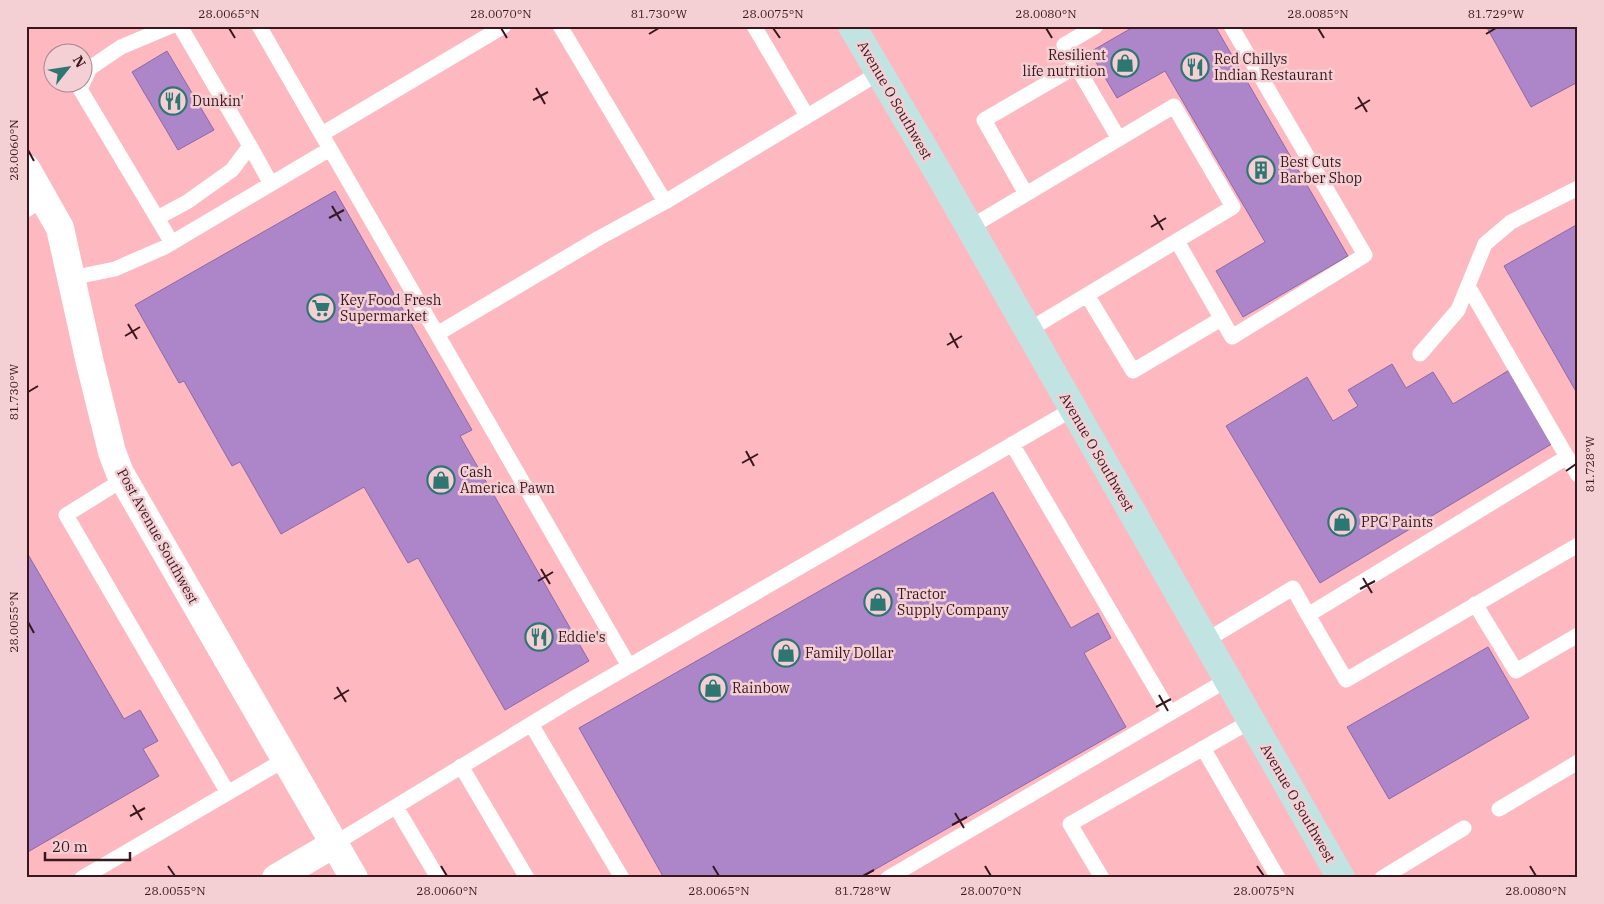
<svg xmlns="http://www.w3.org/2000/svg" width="1604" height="904" viewBox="0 0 1604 904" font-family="'IBM Plex Serif',serif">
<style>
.building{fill:#ac86c8;stroke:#8d68a7}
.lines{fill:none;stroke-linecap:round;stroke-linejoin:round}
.lane{stroke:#fff;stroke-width:15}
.street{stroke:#fff;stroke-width:28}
.secondary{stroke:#c1e4e2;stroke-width:28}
.ticks{fill:none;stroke:#38181e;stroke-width:2}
.labels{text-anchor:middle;stroke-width:5;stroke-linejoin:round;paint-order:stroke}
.poi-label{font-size:14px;fill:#38181e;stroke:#f4d0d4;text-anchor:start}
.street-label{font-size:14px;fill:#38181e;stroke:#f4d0d4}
.neatline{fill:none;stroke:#38181e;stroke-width:2}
.ticks-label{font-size:12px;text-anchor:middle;fill:#38181e}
</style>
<rect width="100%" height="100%" fill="#feb8c0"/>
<path class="building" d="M1135,26H1215L1348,256L1243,317L1216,271L1265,242L1165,71L1117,98L1090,52Z
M1486,26H1578V82L1531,107Z
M167,51L214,130L178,150L132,72Z
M335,191L472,430L460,436L589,661L505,710L418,558L408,563L364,487L281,534L240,462L232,466L184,381L179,383L135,305Z
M1578,224V395L1504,266Z
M1392,364L1406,388L1433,372L1453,404L1511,369L1555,442L1320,583L1226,426L1307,377L1333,421L1358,406L1348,390Z
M993,492L1071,628L1098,613L1111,638L1084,653L1126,727L860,878H664L579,728Z
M26,551L124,719L140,710L158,741L143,749L159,776L26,853Z
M1488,647L1529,718L1389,799L1347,727Z"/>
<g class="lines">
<path class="lane" d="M171,26L121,47L90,68L80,89L172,243
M259,26L629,666
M560,26L665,202
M754,26L807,116
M1096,26L1064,45L1119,139
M322,134L504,26
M250,146L271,184
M1026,194L984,120L1077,66
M26,210L44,199
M157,218L187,202L232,170L250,146L180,26
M969,228L1174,106L1233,207L1027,331
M1177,241L1232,337L1365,255L1231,26
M71,278L115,269L163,248L330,149
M1468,286L1567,457
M1087,295L1133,371L1221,319
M437,334L599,238L665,202L879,73
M1420,354L1458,310L1485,244L1511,222L1578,188
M1012,444L1170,713
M124,479L66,515L228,793
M1475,604L1516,671L1578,635
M1308,615L1346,680L1578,545
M1205,641L1293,588L1308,615L1567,457L1578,475
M531,724L622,878
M1203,748L1278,878
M461,766L527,878
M396,807L438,878
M1499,809L1578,762
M334,844L574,698L1073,409
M82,878L286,759
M888,878L1227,680
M1102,878L1070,824L1251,721
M1382,878L1464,828"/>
<path class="street" d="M26,168L60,228L90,363L112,452L120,473L354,878
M276,878L334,844"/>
<path class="secondary" d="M852,26L942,179L1341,878"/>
</g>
<path class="ticks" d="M229,28L235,38M501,28L507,38M773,28L780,38M1046,28L1052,38M1318,28L1324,38M649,34L659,28M1486,34L1496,28M536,88L545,104M1358,97L1367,112M533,100L548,92M1355,109L1370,100M28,150L34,161M332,206L341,221M1154,215L1163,230M329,218L344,210M1151,227L1166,218M128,324L137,339M950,333L958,348M125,336L140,327M947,345L962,336M28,392L38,386M746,451L754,466M742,463L758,454M1566,471L1576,464M541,569L550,584M1363,578L1372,593M538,581L553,572M1360,589L1375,581M28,622L34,633M337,687L346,702M1159,695L1168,711M334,699L349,690M1156,707L1171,699M133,805L142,820M955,813L964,828M130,816L145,808M952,825L967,817M168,866L175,876M441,866L447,876M713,866L719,876M985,866L991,876M1257,866L1264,876M1530,866L1536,876M863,876L874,870"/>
<defs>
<g id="shop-ring" transform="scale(1.4375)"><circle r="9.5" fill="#f4d0d4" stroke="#2d7672" stroke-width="1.5"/><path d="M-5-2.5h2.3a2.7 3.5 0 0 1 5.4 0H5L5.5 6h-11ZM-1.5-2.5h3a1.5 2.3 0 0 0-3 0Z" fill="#2d7672"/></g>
<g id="restaurant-ring" transform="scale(1.4375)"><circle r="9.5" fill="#f4d0d4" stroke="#2d7672" stroke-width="1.5"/><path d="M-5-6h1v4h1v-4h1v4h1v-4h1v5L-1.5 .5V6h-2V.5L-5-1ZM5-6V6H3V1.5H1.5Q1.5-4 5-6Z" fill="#2d7672"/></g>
<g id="building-ring" transform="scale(1.4375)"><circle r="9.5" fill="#f4d0d4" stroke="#2d7672" stroke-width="1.5"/><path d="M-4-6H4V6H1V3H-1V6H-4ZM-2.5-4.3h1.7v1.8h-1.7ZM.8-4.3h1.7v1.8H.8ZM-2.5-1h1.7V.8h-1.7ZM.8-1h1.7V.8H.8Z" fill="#2d7672"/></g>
<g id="supermarket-ring" transform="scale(1.4375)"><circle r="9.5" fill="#f4d0d4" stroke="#2d7672" stroke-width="1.5"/><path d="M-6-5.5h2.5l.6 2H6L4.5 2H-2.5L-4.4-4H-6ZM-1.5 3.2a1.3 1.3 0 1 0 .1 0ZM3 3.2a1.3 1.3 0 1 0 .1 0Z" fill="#2d7672"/></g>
</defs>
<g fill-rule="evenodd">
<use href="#shop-ring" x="1125" y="63"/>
<use href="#restaurant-ring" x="1195" y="67"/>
<use href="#restaurant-ring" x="173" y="101"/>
<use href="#building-ring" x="1261" y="170"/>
<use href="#supermarket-ring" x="321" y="308"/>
<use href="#shop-ring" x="441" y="480"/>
<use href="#shop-ring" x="1342" y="522"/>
<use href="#shop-ring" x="878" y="602"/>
<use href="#restaurant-ring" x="539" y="637"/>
<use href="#shop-ring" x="786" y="653"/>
<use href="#shop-ring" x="713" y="688"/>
</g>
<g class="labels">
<g class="poi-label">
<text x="1106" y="60" text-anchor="end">Resilient<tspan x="1106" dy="16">life nutrition</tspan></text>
<text x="1214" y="64">Red Chillys<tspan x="1214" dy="16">Indian Restaurant</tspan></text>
<text x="192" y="106">Dunkin'</text>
<text x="1280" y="167">Best Cuts<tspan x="1280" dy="16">Barber Shop</tspan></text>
<text x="340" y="305">Key Food Fresh<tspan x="340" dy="16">Supermarket</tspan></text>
<text x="460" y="477">Cash<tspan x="460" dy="16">America Pawn</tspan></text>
<text x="1361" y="527">PPG Paints</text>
<text x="897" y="599">Tractor<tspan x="897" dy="16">Supply Company</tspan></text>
<text x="558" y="642">Eddie's</text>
<text x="805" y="658">Family Dollar</text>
<text x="732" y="693">Rainbow</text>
</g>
<g class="street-label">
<text transform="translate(895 100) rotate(60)" y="5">Avenue O Southwest</text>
<text transform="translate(1097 452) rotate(60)" y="5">Avenue O Southwest</text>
<text transform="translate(158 536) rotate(61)" y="5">Post Avenue Southwest</text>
<text transform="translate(1298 803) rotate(60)" y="5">Avenue O Southwest</text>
</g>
</g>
<rect width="1604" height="904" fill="none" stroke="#f4d0d4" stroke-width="55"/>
<g transform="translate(68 68) rotate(60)"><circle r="24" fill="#f4d0d4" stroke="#a9868b"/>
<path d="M0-4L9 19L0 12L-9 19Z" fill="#2d7672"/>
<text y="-8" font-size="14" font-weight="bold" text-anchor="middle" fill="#38181e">N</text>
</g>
<path d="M45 852v8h85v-8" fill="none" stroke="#38181e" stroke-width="2.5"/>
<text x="52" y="852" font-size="15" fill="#38181e" stroke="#f4d0d4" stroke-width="4" paint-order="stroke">20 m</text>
<rect x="28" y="28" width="1548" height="848" class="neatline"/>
<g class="ticks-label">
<text x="229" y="18">28.0065°N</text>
<text x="501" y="18">28.0070°N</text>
<text x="659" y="18">81.730°W</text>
<text x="773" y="18">28.0075°N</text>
<text x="1046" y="18">28.0080°N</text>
<text x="1318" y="18">28.0085°N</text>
<text x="1496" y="18">81.729°W</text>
<text transform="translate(14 150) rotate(-90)" y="4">28.0060°N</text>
<text transform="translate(14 392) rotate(-90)" y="4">81.730°W</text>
<text transform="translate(1590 464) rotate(-90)" y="4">81.728°W</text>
<text transform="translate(14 622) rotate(-90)" y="4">28.0055°N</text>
<text x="175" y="895">28.0055°N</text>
<text x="447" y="895">28.0060°N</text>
<text x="719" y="895">28.0065°N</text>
<text x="863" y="895">81.728°W</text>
<text x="991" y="895">28.0070°N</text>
<text x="1264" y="895">28.0075°N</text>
<text x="1536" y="895">28.0080°N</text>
</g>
</svg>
